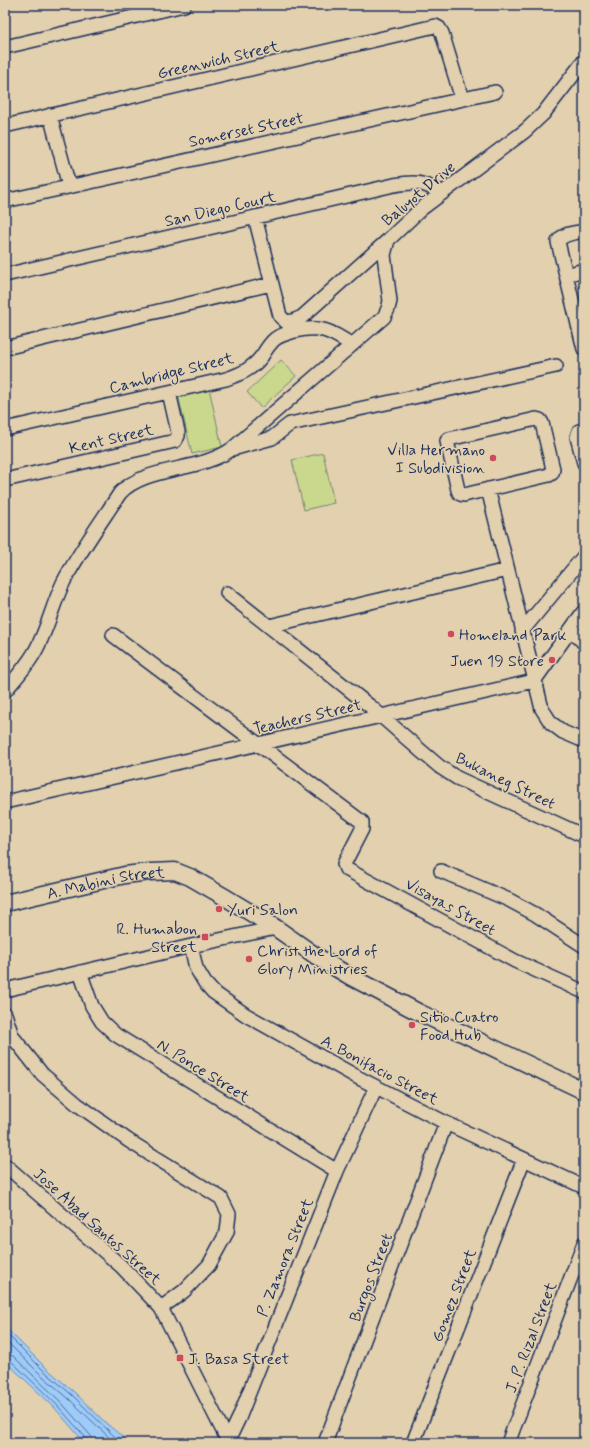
<svg xmlns="http://www.w3.org/2000/svg" width="589" height="1448" viewBox="0 0 589 1448" font-family="Mynerve,sans-serif">
<style>
.pitch{fill:#c9d88c;stroke:#728475}
.water{fill:#9ecbf8;stroke:#6a8dba}
.lines{fill:none;stroke-linecap:round;stroke-linejoin:round}
.shore{stroke:#4f6d9c;stroke-width:1}
.minor-casing{stroke:#1b2f5e;stroke-width:16}
.tertiary-casing{stroke:#1b2f5e;stroke-width:19}
.minor{stroke:#e2d0ae;stroke-width:13}
.tertiary{stroke:#e2d0ae;stroke-width:16}
.poi-dot{fill:#d1495b;stroke:#e2d0ae;stroke-width:1.5}
.labels{text-anchor:middle;stroke-width:3.5;stroke-linejoin:round;paint-order:stroke}
.street-label{font-size:16px;fill:#1b2f5e;stroke:#e2d0ae}
.poi-label{font-size:16px;fill:#1b2f5e;stroke:#e2d0ae;text-anchor:start}
</style>
<rect width="100%" height="100%" fill="#e2d0ae"/>
<filter id="ink" filterUnits="userSpaceOnUse"><feTurbulence type="fractalNoise" baseFrequency=".025" numOctaves="2"/><feDisplacementMap in="SourceGraphic" scale="8" xChannelSelector="R" yChannelSelector="G"/><feConvolveMatrix kernelMatrix="1 2 1 2 8 2 1 2 1" color-interpolation-filters="sRGB"/></filter>
<g filter="url(#ink)">
<path class="pitch" d="M281,360L296,376L261,408L247,392Z
M209,388L222,447L192,454L178,395Z
M323,453L334,503L304,510L292,460Z"/>
<path class="water" d="M5,1327L44,1366L74,1392L107,1424L130,1443H85L53,1406L5,1361Z"/>
<g class="lines">
<path class="shore" d="M5,1332L42,1369L72,1395L115,1437L124,1443
M5,1340L38,1372L68,1398L115,1443
M5,1353L13,1356L59,1400L91,1436L93,1443
M5,1358L9,1359L56,1404L87,1439L88,1443"/>
<g class="minor-casing">
<path id="minor" d="M5,47L184,5
M50,115L69,186
M5,126L435,26L439,28L442,33L462,99
M5,201L495,92
M255,217L280,316L286,322L293,321L302,317L387,241
M584,231C575,233 562,233 558,242L584,349
M5,275L394,185C417,181 422,182 442,193
M566,275L584,270
M5,348L271,284
M536,419L540,420L542,423L553,469L552,473L549,475L464,495L460,494L458,490L447,441L449,439Z
M5,429L226,379C241,374 252,369 262,356C265,351 270,343 275,339C280,335 288,333 295,331C320,325 331,331 352,345
M584,430L579,431L577,437L584,463
M236,448L272,438L290,424L556,366
M5,480L175,441L178,436V432L169,392
M488,489L542,709L551,723L563,732L584,741
M227,593L371,707L421,751L440,767L457,778L584,836
M269,626L507,570
M571,629L584,643
M522,631L584,556
M113,635L362,822V829L344,864L346,869L515,961L584,992
M5,691C15,679 25,668 33,655C47,633 52,605 64,581C80,551 101,522 120,493C145,466 200,472 232,449L384,317L388,309L390,301L384,255L388,240L421,209L525,131L543,114L584,61
M5,802L534,681L584,611
M441,871L509,900L535,914L584,946
M191,946L196,968L205,983L213,992L246,1015L359,1078L446,1123L584,1187
M80,972L92,1006L102,1022L116,1035L337,1171
M5,990L191,946L276,928
M5,1014L12,1036L42,1074L77,1104L129,1141L221,1198L229,1214L227,1232L209,1265L184,1291L161,1308
M5,1165L121,1266L161,1308L229,1443
M228,1441L239,1418L337,1171L376,1087
M325,1443L446,1123
M413,1443L524,1159
M508,1443L584,1243"/>
</g>
<g class="tertiary-casing">
<g id="tertiary">
<path id="s1" d="M5,903L125,875L150,872L175,871L190,877L223,896L276,928L316,956L351,977L418,1012L584,1091"/>
</g>
</g>
<use href="#minor" class="minor"/>
<use href="#tertiary" class="tertiary"/>
</g>
</g>
<g class="poi-dot">
<circle cx="493" cy="458" r="4"/>
<circle cx="451" cy="634" r="4"/>
<circle cx="552" cy="660" r="4"/>
<circle cx="219" cy="909" r="4"/>
<rect x="201" y="933" width="8" height="8" rx="2"/>
<circle cx="249" cy="959" r="4"/>
<circle cx="412" cy="1025" r="4"/>
<rect x="176" y="1354" width="8" height="8" rx="2"/>
</g>
<g class="labels">
<g class="street-label">
<text transform="translate(218 59) rotate(-13)" y="6">Greenwich Street</text>
<text transform="translate(246 129) rotate(-12)" y="6">Somerset Street</text>
<text transform="translate(418 193) rotate(-40)" y="6">Baluyot Drive</text>
<text transform="translate(220 208) rotate(-13)" y="6">San Diego Court</text>
<text transform="translate(171 372) rotate(-14)" y="6">Cambridge Street</text>
<text transform="translate(111 438) rotate(-13)" y="6">Kent Street</text>
<text transform="translate(307 716) rotate(-13)" y="6">Teachers Street</text>
<text transform="translate(506 780) rotate(26)" y="6">Bukaneg Street</text>
<text dy="6" stroke="none"><textPath href="#s1" startOffset="103">A. Mabini Street</textPath></text>
<text transform="translate(451 906) rotate(29)" y="6">Visayas Street</text>
<text transform="translate(380 1069) rotate(28)" y="6">A. Bonifacio Street</text>
<text transform="translate(204 1070) rotate(32)" y="6">N. Ponce Street</text>
<text transform="translate(98 1226) rotate(42)" y="6">Jose Abad Santos Street</text>
<text transform="translate(284 1257) rotate(-68)" y="6">P. Zamora Street</text>
<text transform="translate(370 1277) rotate(-69)" y="6">Burgos Street</text>
<text transform="translate(453 1295) rotate(-69)" y="6">Gomez Street</text>
<text transform="translate(530 1337) rotate(-69)" y="6">J. P. Rizal Street</text>
</g>
<g class="poi-label">
<text x="485" y="455" text-anchor="end">Villa Hermano<tspan x="485" dy="18">I Subdivision</tspan></text>
<text x="459" y="640">Homeland Park</text>
<text x="544" y="666" text-anchor="end">Juen 19 Store</text>
<text x="227" y="915">Yuri Salon</text>
<text x="197" y="934" text-anchor="end">R. Humabon<tspan x="197" dy="18">Street</tspan></text>
<text x="257" y="956">Christ the Lord of<tspan x="257" dy="18">Glory Ministries</tspan></text>
<text x="420" y="1022">Sitio Cuatro<tspan x="420" dy="18">Food Hub</tspan></text>
<text x="188" y="1364">J. Basa Street</text>
</g>
</g>
<rect width="589" height="1448" fill="none" stroke="#e2d0ae" stroke-width="20"/>
<rect x="10" y="10" width="569" height="1428" fill="none" stroke="#1b2f5e" stroke-width="1.5" filter="url(#ink)"/>
</svg>
